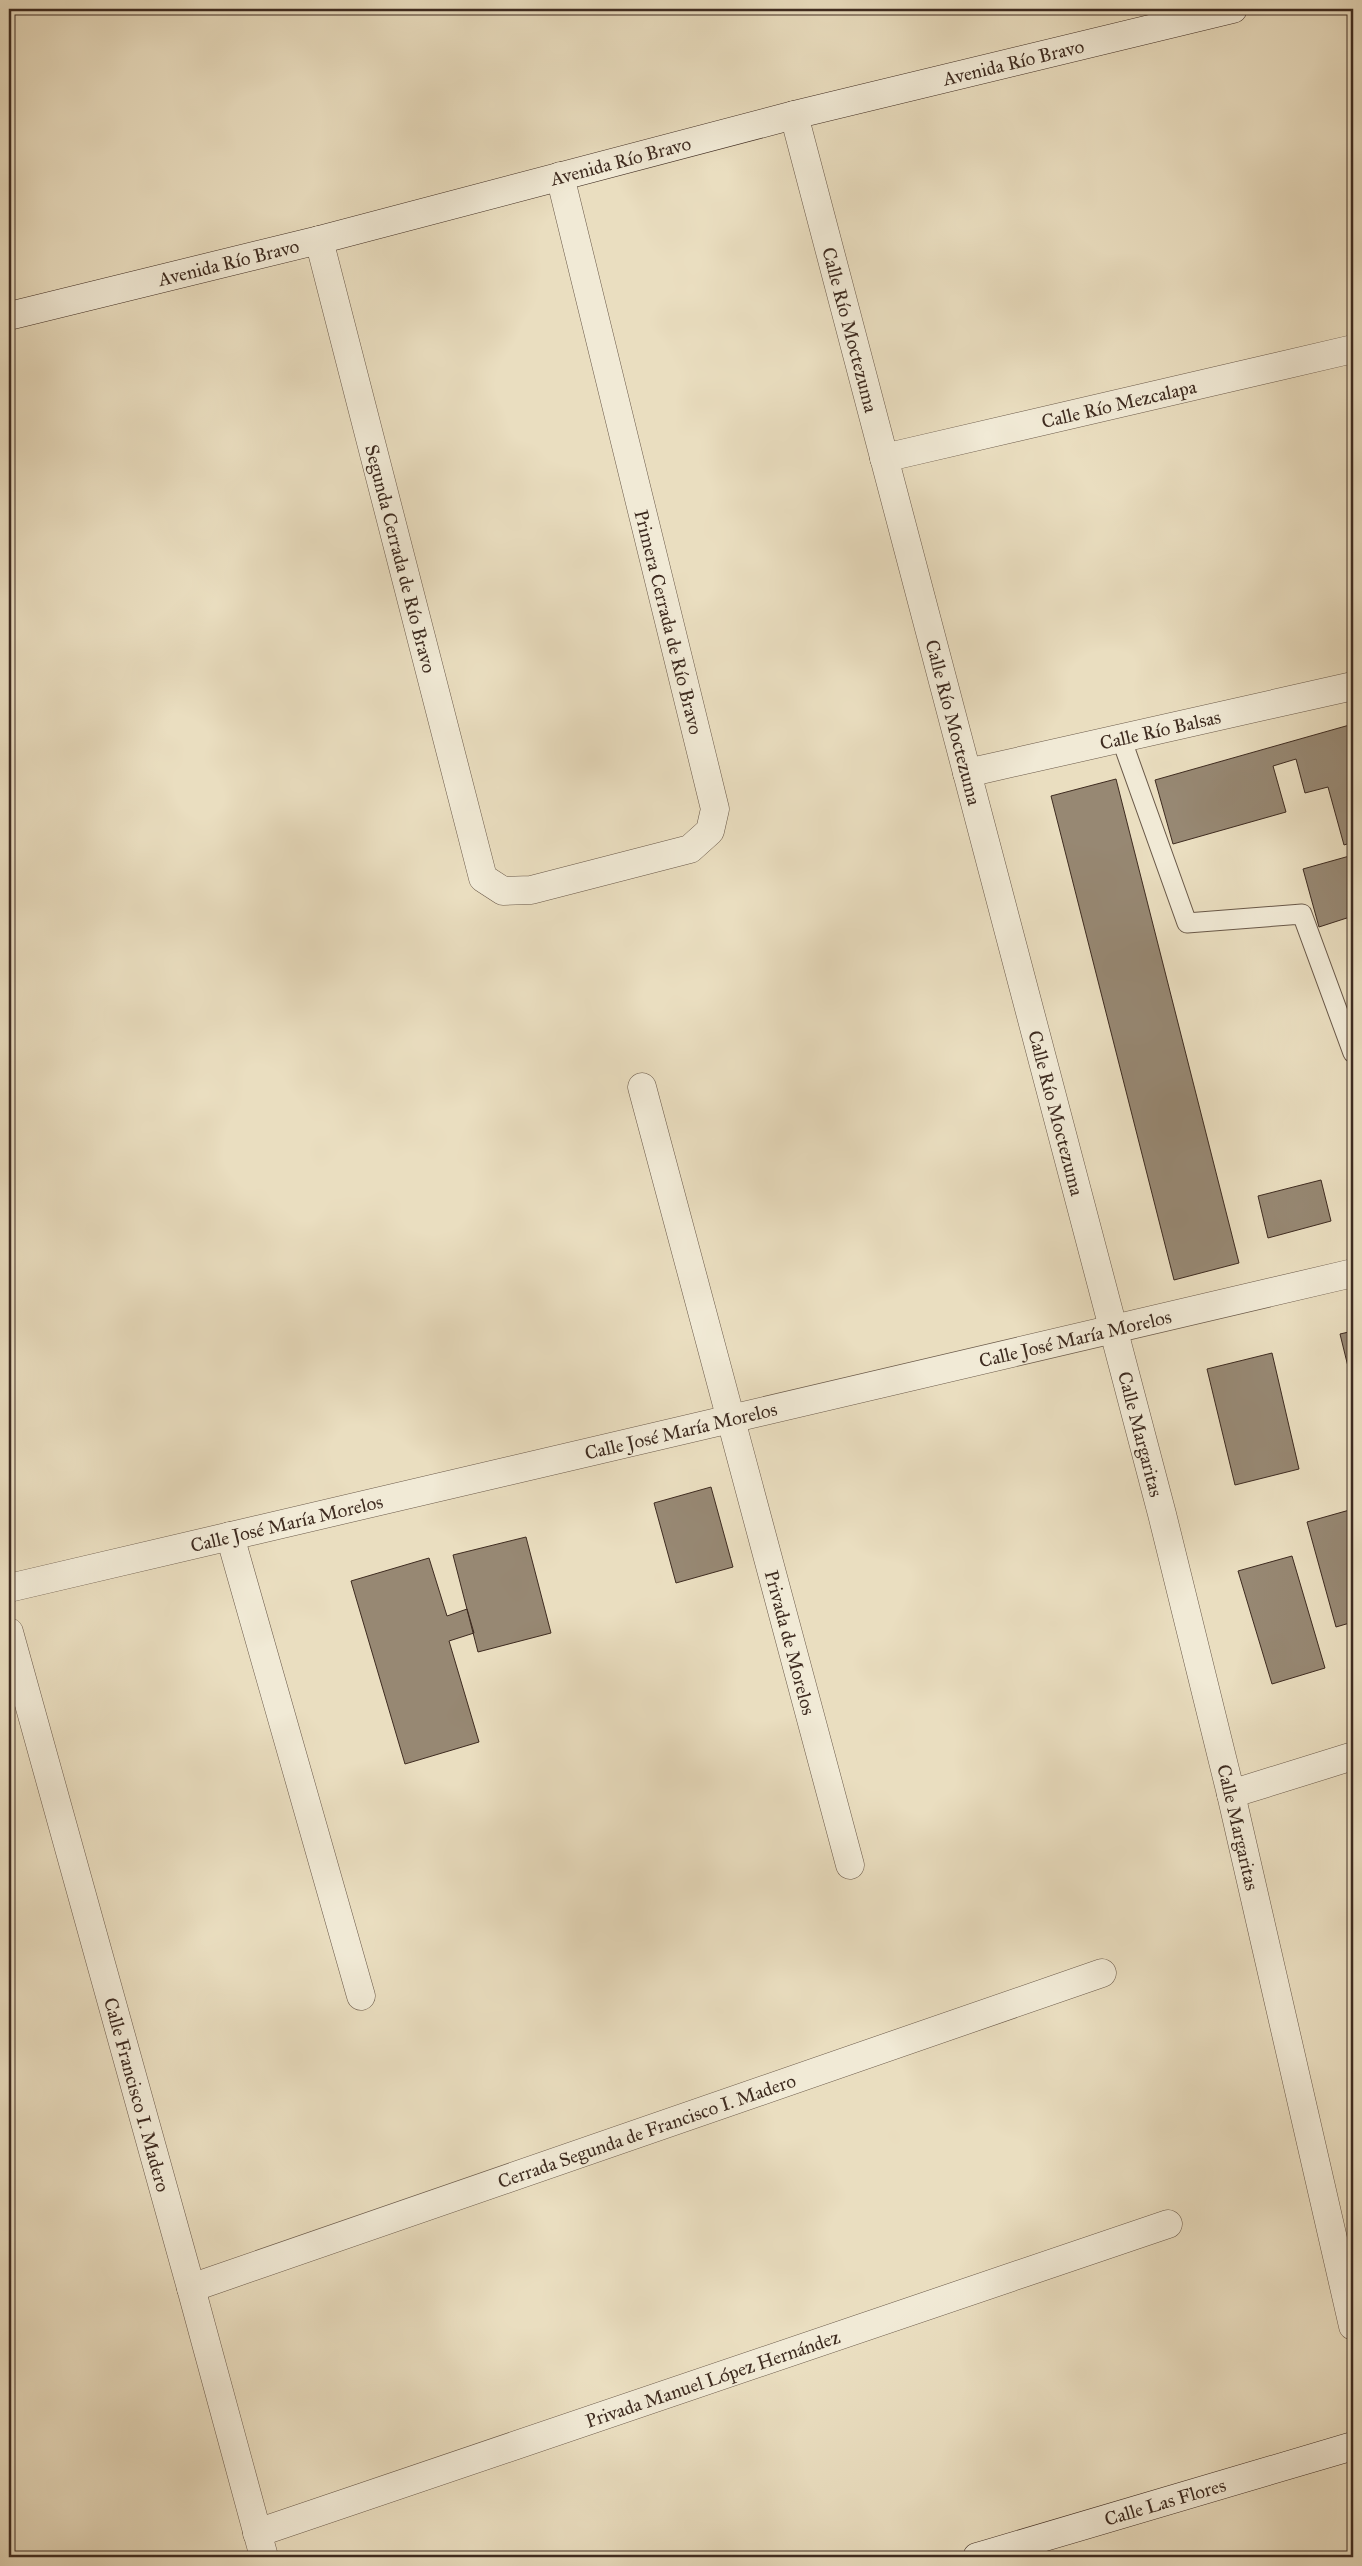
<svg xmlns="http://www.w3.org/2000/svg" width="1362" height="2566" viewBox="0 0 1362 2566" font-family="'IM FELL Great Primer',serif">
<style>
.building{fill:#978873;stroke:#3e2b20}
.lines{fill:none;stroke-linecap:round;stroke-linejoin:round}
.lane-casing{stroke:#695848;stroke-width:21}
.street-casing{stroke:#695848;stroke-width:29}
.secondary-casing{stroke:#3e2b20;stroke-width:29}
.lane{stroke:#f1ead6;stroke-width:19}
.street{stroke:#f1ead6;stroke-width:28}
.secondary{stroke:#f1ead6;stroke-width:28}
.labels{text-anchor:middle;stroke-width:4.5;stroke-linejoin:round;paint-order:stroke}
.street-label{font-size:19px;fill:#3e2b20;stroke:#f1ead6}
</style>
<rect width="100%" height="100%" fill="#eadec0"/>
<filter id="stains"><feTurbulence type="fractalNoise" baseFrequency=".004" numOctaves="4"/><feColorMatrix values="0 0 0 0 .2 0 0 0 0 .09 0 0 0 0 .02 0 0 0 .5 -.17"/></filter>
<radialGradient id="worn" r=".72"><stop offset=".6" stop-color="#630" stop-opacity="0"/><stop offset="1" stop-color="#630" stop-opacity=".3"/></radialGradient>
<path class="building" d="M1353,724V842L1344,845L1328,787L1305,793L1296,759L1273,766L1286,812L1173,844L1155,780Z
M1116,779L1239,1263L1174,1280L1051,796Z
M1353,855V916L1319,927L1303,869Z
M1321,1180L1331,1221L1268,1238L1258,1196Z
M1353,1331V1387L1340,1334Z
M1272,1353L1299,1469L1235,1485L1207,1369Z
M711,1487L733,1567L676,1583L654,1503Z
M1353,1509V1622L1336,1627L1307,1522Z
M526,1537L551,1633L478,1652L453,1555Z
M1292,1556L1325,1668L1272,1684L1238,1571Z
M429,1558L447,1616L467,1609L474,1633L449,1641L479,1742L405,1764L351,1581Z"/>
<g class="lines">
<g class="lane-casing">
<path id="lane" d="M1121,738L1187,923L1302,914L1353,1053"/>
</g>
<g class="street-casing">
<g id="street">
<path id="s1" d="M794,115L1162,1514L1231,1794L1353,2326"/>
<path id="s2" d="M319,240L483,878L503,891L531,890L690,849L710,831L715,809L560,176"/>
<path id="s3" d="M884,458L1353,349"/>
<path id="s4" d="M967,773L1353,686"/>
<path id="s5" d="M642,1087L850,1865"/>
<path d="M230,1536L361,1996"/>
<path id="s6" d="M9,1588L1353,1273"/>
<path id="s7" d="M9,1632L191,2288L264,2557"/>
<path d="M1231,1794L1353,1756"/>
<path id="s8" d="M191,2288L1102,1973"/>
<path id="s9" d="M257,2533L1168,2224"/>
</g>
</g>
<g class="secondary-casing">
<g id="secondary">
<path id="s10" d="M9,316L319,240L794,115L1233,9"/>
<path id="s11" d="M977,2557L1353,2446"/>
</g>
</g>
<use href="#lane" class="lane"/>
<use href="#street" class="street"/>
<use href="#secondary" class="secondary"/>
</g>
<g class="labels">
<g class="street-label">
<text dy="7" stroke="none"><textPath href="#s10" startOffset="1036">Avenida Río Bravo</textPath></text>
<text dy="7" stroke="none"><textPath href="#s10" startOffset="631">Avenida Río Bravo</textPath></text>
<text dy="7" stroke="none"><textPath href="#s10" startOffset="226">Avenida Río Bravo</textPath></text>
<text dy="7" stroke="none"><textPath href="#s1" startOffset="222">Calle Río Moctezuma</textPath></text>
<text dy="7" stroke="none"><textPath href="#s3" startOffset="241">Calle Río Mezcalapa</textPath></text>
<text dy="7" stroke="none"><textPath href="#s2" startOffset="329">Segunda Cerrada de Río Bravo</textPath></text>
<text transform="translate(669 622) rotate(76)" y="7">Primera Cerrada de Río Bravo</text>
<text dy="7" stroke="none"><textPath href="#s1" startOffset="628">Calle Río Moctezuma</textPath></text>
<text dy="7" stroke="none"><textPath href="#s4" startOffset="198">Calle Río Balsas</textPath></text>
<text dy="7" stroke="none"><textPath href="#s1" startOffset="1032">Calle Río Moctezuma</textPath></text>
<text dy="7" stroke="none"><textPath href="#s6" startOffset="1095">Calle José María Morelos</textPath></text>
<text dy="7" stroke="none"><textPath href="#s6" startOffset="690">Calle José María Morelos</textPath></text>
<text dy="7" stroke="none"><textPath href="#s1" startOffset="1364">Calle Margaritas</textPath></text>
<text dy="7" stroke="none"><textPath href="#s6" startOffset="285">Calle José María Morelos</textPath></text>
<text dy="7" stroke="none"><textPath href="#s5" startOffset="575">Privada de Morelos</textPath></text>
<text dy="7" stroke="none"><textPath href="#s1" startOffset="1769">Calle Margaritas</textPath></text>
<text dy="7" stroke="none"><textPath href="#s7" startOffset="480">Calle Francisco I. Madero</textPath></text>
<text dy="7" stroke="none"><textPath href="#s8" startOffset="482">Cerrada Segunda de Francisco I. Madero</textPath></text>
<text dy="7" stroke="none"><textPath href="#s9" startOffset="481">Privada Manuel López Hernández</textPath></text>
<text dy="7" stroke="none"><textPath href="#s11" startOffset="196">Calle Las Flores</textPath></text>
</g>
</g>
<rect width="1362" height="2566" fill="none" stroke="#eadec0" stroke-width="30"/>
<rect x="10" y="10" width="1342" height="2546" fill="none" stroke="#3e2b20" stroke-width="2.5"/>
<rect x="15" y="15" width="1332" height="2536" fill="none" stroke="#3e2b20"/>
<rect width="100%" height="100%" filter="url(#stains)"/>
<rect width="100%" height="100%" fill="url(#worn)"/>
</svg>
